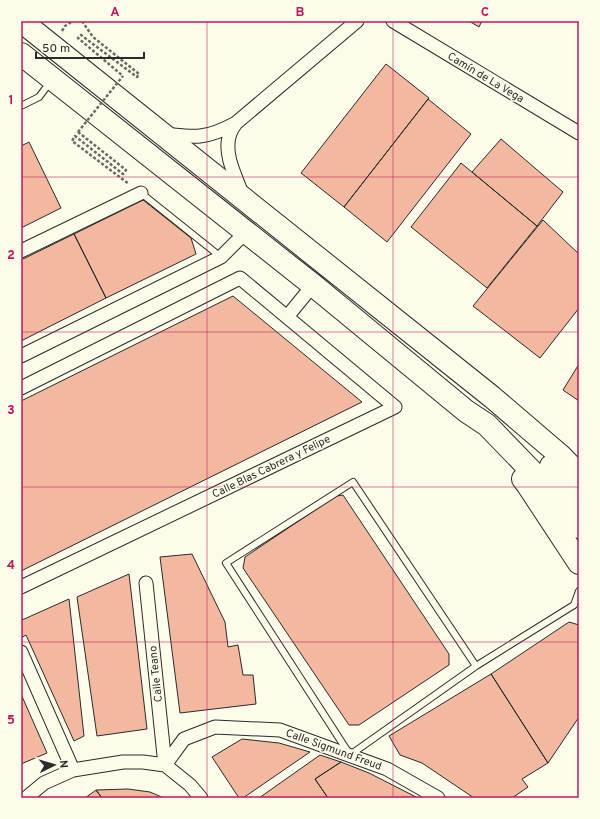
<svg xmlns="http://www.w3.org/2000/svg" width="600" height="819" viewBox="0 0 600 819" font-family="Overpass,sans-serif">
<style>
.building{fill:#f2b8a0;stroke:#2b2b2b}
.lines{fill:none;stroke-linecap:round;stroke-linejoin:round}
.service-casing{stroke:#2b2b2b;stroke-width:8}
.minor-casing{stroke:#2b2b2b;stroke-width:15}
.trunk-casing{stroke:#2b2b2b;stroke-width:24}
.path{stroke:#6a6964;stroke-width:2.5;stroke-dasharray:3 2;stroke-linecap:butt}
.service{stroke:#fdfbea;stroke-width:6}
.minor{stroke:#fdfbea;stroke-width:13}
.trunk{stroke:#fdfbea;stroke-width:22}
.path-bridge{stroke:#6a6964;stroke-width:2.5;stroke-dasharray:3 2;stroke-linecap:butt}
.grid{fill:none;stroke:#c2185b;stroke-width:1;stroke-opacity:0.55}
.labels{text-anchor:middle;stroke-width:3;stroke-linejoin:round;paint-order:stroke}
.street-label{font-size:11px;fill:#2b2b2b;stroke:#fdfbea}
.neatline{fill:none;stroke:#c2185b;stroke-width:1.5}
.grid-label{font-size:13px;text-anchor:middle;font-weight:bold;fill:#c2185b}
</style>
<rect width="100%" height="100%" fill="#fdfbea"/>
<path class="building" d="M469,21H482L479,27Z
M386,64L429,98L344,207L301,173Z
M428,99L471,134L387,242L344,207Z
M501,139L563,192L537,226L472,172Z
M29,142L61,208L21,228V146Z
M461,163L537,226L487,288L411,227Z
M143,200L191,238L196,254L106,298L74,234Z
M543,220L579,254V308L540,358L473,306Z
M74,234L106,298L21,341V260Z
M233,296L362,402L21,571V401Z
M579,364V401L563,390Z
M343,495L449,654V665L359,725H349L243,568L245,557L336,496Z
M192,554L225,622L228,647L238,645L243,675H253L256,704L180,713L160,557Z
M129,574L147,729L97,736L77,597Z
M69,599L84,736L74,741L26,635L21,638V616L22,620Z
M569,622L579,625V717L548,763L491,674Z
M491,674L548,763L522,779L528,787L512,798H474L422,763L400,755L389,736Z
M21,694L47,753L21,764Z
M242,739L279,743L310,752L243,798H239L212,757Z
M320,755L341,762L315,779L328,798H259Z
M341,762L369,773L418,798H328L315,779Z
M128,789L150,792L164,798H102L96,790Z
M96,790L102,798H85Z"/>
<g class="lines">
<g class="service-casing">
<path id="service" d="M21,106L39,97L51,81
M141,193L221,257
M476,666L353,482L226,563L350,755L476,666L574,605L579,591"/>
</g>
<g class="minor-casing">
<path id="minor" d="M393,21L579,133
M236,123C233,127 230,132 229,137C224,157 237,178 243,197
M164,134C176,135 188,137 200,136C213,135 225,129 236,123L357,21
M21,251L141,193
M21,356L221,257L246,232
M21,388L240,278L287,317L313,285
M146,583L165,765
M21,587L395,407L287,317
M21,652L73,770
M165,765L184,739L215,727L280,730L387,769L438,798
M26,798L44,783L73,770L123,762H143L165,765L190,785L201,798"/>
</g>
<g class="trunk-casing">
<path id="trunk" d="M21,21L492,397L561,456L579,475
M21,54L313,285L466,411L487,425L544,484L579,527
M551,466L579,498
M523,479L527,484L579,563"/>
</g>
<path class="path" d="M82,21L93,37L139,74L137,77L81,35L78,38L123,76
M62,31L65,26L73,21
M78,132L126,170L123,174L75,136L72,141L129,184"/>
<use href="#service" class="service"/>
<use href="#minor" class="minor"/>
<use href="#trunk" class="trunk"/>
<path class="path-bridge" d="M78,132L123,76"/>
</g>
<path class="grid" d="M207,21V798M393,21V798M21,177H579M21,332H579M21,487H579M21,642H579"/>
<g class="labels">
<g class="street-label">
<text transform="translate(486 77) rotate(31)" y="4">Camín de La Vega</text>
<text transform="translate(271 466) rotate(-26)" y="4">Calle Blas Cabrera y Felipe</text>
<text transform="translate(155 674) rotate(-96)" y="4">Calle Teano</text>
<text transform="translate(334 749) rotate(20)" y="4">Calle Sigmund Freud</text>
</g>
</g>
<rect width="600" height="819" fill="none" stroke="#fdfbea" stroke-width="44"/>
<g transform="translate(54 765) rotate(85)" stroke="#fdfbea" stroke-width="3" paint-order="stroke">
<path d="M0-3L7 15L0 10L-7 15Z" fill="#2b2b2b"/>
<text y="-6" font-size="11" font-weight="bold" text-anchor="middle" fill="#2b2b2b">N</text>
</g>
<path d="M36 52v6h108v-6" fill="none" stroke="#2b2b2b" stroke-width="2"/>
<text x="42" y="52" font-size="12" fill="#2b2b2b" stroke="#fdfbea" stroke-width="3" paint-order="stroke">50 m</text>
<rect x="22" y="22" width="556" height="775" class="neatline"/>
<g class="grid-label">
<text x="115" y="16">A</text>
<text x="300" y="16">B</text>
<text x="485" y="16">C</text>
<text x="11" y="104">1</text>
<text x="11" y="259">2</text>
<text x="11" y="414">3</text>
<text x="11" y="569">4</text>
<text x="11" y="724">5</text>
</g>
</svg>
